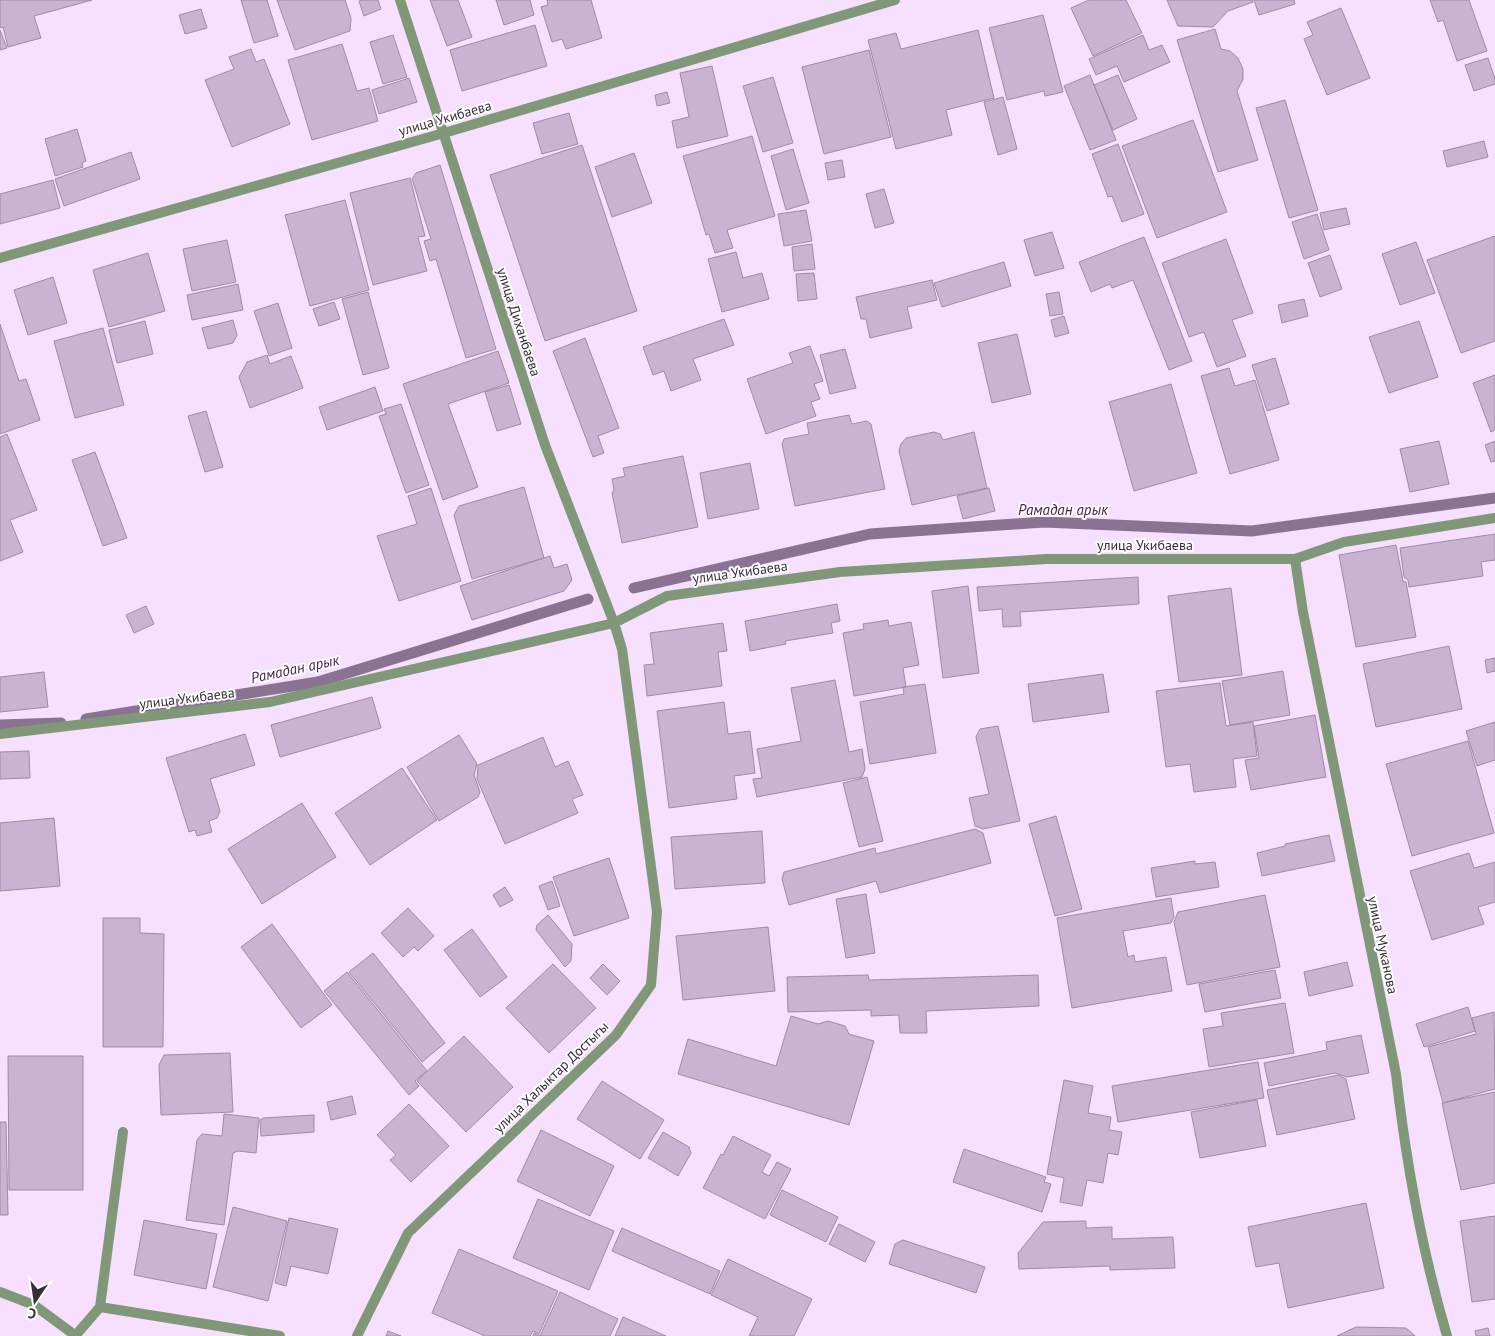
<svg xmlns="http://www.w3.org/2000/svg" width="1495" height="1336" viewBox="0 0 1495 1336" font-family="'PT Sans',sans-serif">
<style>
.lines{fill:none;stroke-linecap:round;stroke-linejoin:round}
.stream{stroke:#8a7392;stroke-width:11}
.building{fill:#cab3d2;stroke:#9f8aa7}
.minor{stroke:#809877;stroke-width:10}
.labels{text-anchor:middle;stroke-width:4;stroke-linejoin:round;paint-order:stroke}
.street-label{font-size:14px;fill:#372e3a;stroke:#fff}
.water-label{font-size:15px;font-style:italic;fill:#472253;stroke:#fff}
</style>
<rect width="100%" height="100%" fill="#f6dfff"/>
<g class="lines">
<path class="stream" d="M634,588L870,534L1044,522L1252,531L1495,498
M86,719L318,682L588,599
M0,725L61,723"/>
</g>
<path class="building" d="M0,0H92L34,16L41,38L8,47L3,27L0,28Z
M241,0H267L278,36L254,43Z
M277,0H345L351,18L350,31L295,50Z
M362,0H378L381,9L364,16L359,1Z
M430,0H458L472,37L447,46Z
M496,0H530L534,15L504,25Z
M547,0H591L602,38L566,49L562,39L552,42L541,7L548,5Z
M1089,0H1126L1142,33L1093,56L1071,8Z
M1167,0H1253V2L1228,11L1213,27L1178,26Z
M1254,0H1294L1295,4L1259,15Z
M1430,0H1469L1487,51L1457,61L1443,20L1438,22Z
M1341,8L1370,78L1327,95L1304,39L1313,35L1307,22Z
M201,9L207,28L185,34L179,15Z
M1043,15L1063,92L1045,96L1044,91L1007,100L989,28Z
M535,25L547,66L462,91L450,50Z
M1215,29L1221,49L1230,51L1238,58L1243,69V79L1237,91L1258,160L1218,172L1177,40Z
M0,30L7,48L0,50Z
M978,30L994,98L946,110L952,135L896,149L868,40L896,33L901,49Z
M393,35L407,77L383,84L370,42Z
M1143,35L1149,50L1162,45L1170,62L1124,82L1117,66L1096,75L1089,59Z
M342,44L357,91L369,88L378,121L312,140L288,60Z
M251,49L256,62L264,59L290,124L232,147L205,80L234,69L229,57Z
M869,50L891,137L824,154L802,67Z
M1488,58L1495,79V84L1474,91L1465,65Z
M712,66L728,136L677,148L672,121L689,117L680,73Z
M1090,75L1116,140L1090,150L1064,86Z
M1118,75L1137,119L1113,130L1094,85Z
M773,77L793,143L763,152L743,86Z
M409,78L417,102L379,114L372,90Z
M667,92L670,103L657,106L655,95Z
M1003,97L1017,149L998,155L984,102Z
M1285,100L1318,210L1289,218L1256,108Z
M569,113L578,144L542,154L533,123Z
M1193,120L1227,212L1157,238L1122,146Z
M77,129L86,161L82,163L83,167L55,176L45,139Z
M752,136L775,216L727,230L733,248L715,253L709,234L706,235L683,156Z
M1484,141L1488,157L1447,167L1443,151Z
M1118,144L1144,214L1122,222L1112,196L1108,197L1092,154Z
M582,145L637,311L545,341L490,175Z
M793,149L809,203L786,210L771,156Z
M131,152L140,179L64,206L55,179Z
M634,153L652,203L612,217L595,167Z
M842,160L845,177L828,180L825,163Z
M440,165L496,349L466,358L436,259L430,261L424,241L431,239L412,179L416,173Z
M410,178L425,236L418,237L427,271L373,285L350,193Z
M53,180L60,208L0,224V194Z
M884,189L894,223L875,228L866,194Z
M345,200L369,290L310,306L285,215Z
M1346,208L1350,224L1324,230L1320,213Z
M806,210L812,241L784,246L778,214Z
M1317,214L1329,250L1304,259L1292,222Z
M1052,232L1064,268L1035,276L1024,240Z
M1495,236V341L1461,353L1427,260Z
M1144,237L1192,361L1169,370L1133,280L1112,288L1110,284L1091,292L1079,262Z
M1226,239L1253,313L1232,320L1246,356L1217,367L1204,332L1189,337L1162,263Z
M227,240L236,282L192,291L183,249Z
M1416,242L1435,293L1400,305L1382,254Z
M812,244L815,269L794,271L792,247Z
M736,252L743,278L762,273L769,299L722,312L708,259Z
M148,253L165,311L109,327L93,270Z
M1330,255L1342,289L1320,297L1308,263Z
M1004,262L1011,286L942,307L934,283Z
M814,273L817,299L798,301L796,274Z
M53,277L67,323L28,335L14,290Z
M932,280L937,300L907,307L912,328L870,338L866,319H861L856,297Z
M238,284L243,310L192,320L187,295Z
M368,292L389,368L363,375L342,299Z
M1059,292L1063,314L1050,316L1046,294Z
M1304,299L1308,316L1282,323L1278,305Z
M334,302L340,319L319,326L313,309Z
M278,303L292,348L269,356L254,311Z
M1064,316L1069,333L1055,337L1051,320Z
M724,319L734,345L693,359L701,380L671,391L664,371L653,375L643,347Z
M233,320L237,335L233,343L208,349L202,328Z
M145,321L153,354L117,363L109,330Z
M1419,321L1438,377L1389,393L1369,337Z
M0,324L19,381L26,379L40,420L0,434Z
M103,328L124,405L75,418L54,341Z
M1017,334L1031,394L992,403L978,343Z
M585,338L619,428L598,436L604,453L593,457L553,351Z
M810,346L823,381L814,384L820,399L811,402L816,416L766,434L747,379L793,363L789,353Z
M845,349L856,388L830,394L820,355Z
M498,351L509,383L448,404L478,487L443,500L403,384Z
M267,355L270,364L291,356L303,388L250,408L239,377L247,362Z
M1275,358L1289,404L1267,411L1252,365Z
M1229,368L1235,386L1255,380L1279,460L1230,474L1201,376Z
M1495,375V430L1491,432L1473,383Z
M1171,384L1197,473L1134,491L1109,402Z
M509,385L521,424L497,431L485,392Z
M375,387L383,411L327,430L319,407Z
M401,404L429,485L406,493L379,416L386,414L384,409Z
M206,411L223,467L205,472L188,416Z
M849,415L852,424L867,421L871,424L885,489L795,506L782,444L784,439L809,434L807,423Z
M934,432L940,434L943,440L974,432L987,488L912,505L899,451L901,444L906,438Z
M7,434L37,510L10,520L23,552L0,561V437Z
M1439,441L1449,484L1410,492L1400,449Z
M1495,441V461L1491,462L1485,445Z
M95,452L127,538L103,546L72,460Z
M683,456L698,527L622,543L612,493L614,490L612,479L625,476L623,468Z
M750,463L759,509L708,519L700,473Z
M524,487L544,558L472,579L454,515L459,506Z
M431,488L461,581L399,601L377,536L417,524L408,496Z
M989,488L995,511L963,519L957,496Z
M1495,534V560L1481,562L1483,576L1409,587L1408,580L1404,577L1400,548Z
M1396,545L1403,581L1406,582L1416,637L1356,647L1339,555Z
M550,556L554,568L567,564L572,580L564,591L472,620L460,586Z
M1138,577L1139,604L1020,612L1021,626L1003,627L1002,609L979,611L977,587Z
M968,586L979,673L943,678L932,591Z
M1231,588L1242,675L1179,682L1168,596Z
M837,604L840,621L831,623L833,633L785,641L786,644L750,651L745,621Z
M146,606L154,624L134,633L126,615Z
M888,620L889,626L911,622L919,665L903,668L906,687L854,696L843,633L864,629L863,624Z
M723,623L727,651L718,652L722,686L647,696L644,665L654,664L650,633Z
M1449,646L1462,709L1376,727L1363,664Z
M1495,658V671L1487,673L1485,660Z
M1283,671L1290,715L1230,725L1222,681Z
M44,672L48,707L0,712V677Z
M1103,674L1109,712L1033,722L1028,684Z
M835,680L849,752L862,749L865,769L862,777L757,797L753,779L762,778L757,749L801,741L791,688Z
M1220,683L1226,726L1253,722L1257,756L1233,759L1236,787L1194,792L1190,764L1166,767L1156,691Z
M925,684L936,753L870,764L860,702L904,694L903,687Z
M372,697L381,728L280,757L271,725Z
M724,702L728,734L750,731L755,773L734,776L737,799L669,808L657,711Z
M1315,715L1326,777L1251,790L1245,760L1259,758L1254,726Z
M1495,722V760L1477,766L1466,731Z
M998,726L1020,821L983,829L975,826L969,798L989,794L976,737L980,729Z
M245,734L255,765L210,779L220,811L217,818L209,821L212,832L197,836L195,830L189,832L166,758Z
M459,735L477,764L474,775L480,792L478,797L439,821L407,767Z
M543,737L555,767L568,761L583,795L572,799L578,813L505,844L477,779L478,765Z
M1468,741L1494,833L1412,856L1386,764Z
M29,751L30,778L0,779V752Z
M402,768L437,820L370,865L335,813Z
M867,777L883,841L859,847L843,783Z
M302,803L336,857L262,904L228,849Z
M1056,816L1082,909L1055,916L1029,824Z
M54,818L60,886L0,891V823Z
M975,829L983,833L991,863L880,893L876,881L789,905L782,879L784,872L875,848L876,854Z
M762,831L765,883L675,889L671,837Z
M1329,835L1335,861L1262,876L1257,853L1285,846V844Z
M1469,853L1474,868L1495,862V902L1478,907L1484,924L1432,940L1410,871Z
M609,858L629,918L574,936L553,877Z
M1195,861V864L1215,862L1219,887L1156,897L1151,868Z
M552,881L560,906L548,910L539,886Z
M505,887L513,900L500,907L493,895Z
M866,894L875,953L846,958L836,899Z
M1265,895L1280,967L1187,985L1174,922L1178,912Z
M1171,898L1174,917L1171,923L1123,931L1128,957L1134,955L1135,962L1166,957L1172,991L1072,1008L1057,918Z
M408,908L434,936L418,951L414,947L403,957L381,933Z
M548,915L572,944L571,961L565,967L536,930L537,925Z
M103,918H140V933L164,934L163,1047H103Z
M272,924L332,1005L301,1028L241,947Z
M768,927L775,991L683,1000L676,936Z
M472,929L507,977L480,997L444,950Z
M373,953L445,1043L422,1062L349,972Z
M1347,962L1353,986L1309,996L1304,972Z
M553,964L596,1008L549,1053L506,1008Z
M603,964L620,981L607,995L590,978Z
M1275,970L1281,998L1205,1012L1199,984Z
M347,972L427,1071L415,1081L419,1086L409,1095L324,991Z
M868,975L869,980L1038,975L1039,1006L926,1011L927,1033H900L899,1015L871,1016V1010L788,1012L787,977Z
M1285,1003L1294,1053L1209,1067L1203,1029L1223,1026L1221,1013Z
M1468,1007L1475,1031L1424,1047L1416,1024Z
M1494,1012L1495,1089L1443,1103L1428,1047L1476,1034L1472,1018Z
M791,1016L818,1024L828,1021L845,1026L849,1034L874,1041L849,1125L678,1074L688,1039L776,1066Z
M1361,1035L1369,1073L1347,1077L1335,1073L1269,1086L1264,1063L1327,1050L1326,1042Z
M464,1036L513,1087L466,1132L417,1081Z
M230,1053L233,1112L161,1115L159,1065L164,1055Z
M8,1056H83V1190H9Z
M1258,1062L1264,1098L1118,1122L1112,1086Z
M1338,1075L1346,1079L1355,1119L1277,1135L1267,1090Z
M1064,1080L1093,1086L1088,1113L1111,1117L1109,1130L1122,1132L1118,1155L1108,1153L1103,1183L1087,1180L1082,1206L1060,1202L1064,1178L1047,1174Z
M602,1081L664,1120L640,1159L577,1119Z
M1495,1092V1183L1461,1190L1442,1103Z
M352,1096L356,1114L331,1120L327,1102Z
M1257,1100L1266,1146L1200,1158L1191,1112Z
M409,1104L449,1146L411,1182L390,1160L396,1155L377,1135Z
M224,1114L259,1118L256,1153L238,1151L233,1153L224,1225L186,1220L197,1140L202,1134L222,1136Z
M314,1115V1132L261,1136L260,1120L263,1118Z
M0,1122H6L8,1215H0Z
M541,1130L614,1166L590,1216L517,1181Z
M663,1132L689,1147L691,1153L678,1176L648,1158Z
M733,1136L771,1155L762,1172L769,1176L777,1162L791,1169L765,1219L703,1188L721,1154L723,1155Z
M964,1149L1046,1177L1044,1182L1051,1184L1042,1212L953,1182Z
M782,1190L838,1217L826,1242L770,1215Z
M538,1199L614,1231L589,1290L513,1258Z
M1366,1203L1384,1288L1288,1308L1279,1263L1256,1267L1248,1227Z
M233,1207L287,1221L268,1301L213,1287Z
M1495,1216V1299L1472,1302L1460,1221Z
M289,1218L338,1229L328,1274L291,1266L286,1286L275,1283Z
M144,1220L217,1234L206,1289L134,1275Z
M1086,1221V1228L1112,1227V1239L1173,1237L1175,1268L1110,1270V1266L1019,1269L1018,1253L1043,1222Z
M839,1224L875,1242L865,1262L829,1244Z
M622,1228L720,1271L710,1294L612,1251Z
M903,1240L985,1267L976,1293L889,1264L895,1244Z
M459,1249L558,1291L539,1334L533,1331L530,1336H485L432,1313Z
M728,1259L812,1299L794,1336H749L758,1317L711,1295Z
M560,1292L618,1319L610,1336H533L534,1333L540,1336Z
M623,1317L666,1336H615Z
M1356,1327L1406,1328L1415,1336H1337Z
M1488,1328L1490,1336H1476L1475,1331Z
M388,1331L401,1336H386Z"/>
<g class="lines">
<path class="minor" d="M0,258L444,133L895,0
M1295,559L1303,612L1396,1074C1406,1162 1422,1251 1447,1336
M0,734L270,702L614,623L667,596L840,572L1046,559H1295L1344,542L1495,518
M0,1292L34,1305L76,1336
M100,1307L280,1336
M76,1335L100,1307L123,1132
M357,1336L408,1233L616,1035L651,985L657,912L622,649L614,623L545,445L400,0"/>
</g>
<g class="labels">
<g class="street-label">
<text transform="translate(445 118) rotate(-16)" y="5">улица Укибаева</text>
<text transform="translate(519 322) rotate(72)" y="5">улица Диханбаева</text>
<text x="1145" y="550">улица Укибаева</text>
<text transform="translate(740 572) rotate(-8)" y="5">улица Укибаева</text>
<text transform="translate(187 698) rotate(-7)" y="5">улица Укибаева</text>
<text transform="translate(1383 945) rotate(78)" y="5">улица Муканова</text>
<text transform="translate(551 1077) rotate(-44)" y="5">улица Халыктар Достыгы</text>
</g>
<g class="water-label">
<text x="1063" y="515">Рамадан арык</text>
<text transform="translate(295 669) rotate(-12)" y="5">Рамадан арык</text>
</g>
</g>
<g transform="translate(35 1301) rotate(193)" stroke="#ffffff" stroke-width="4" paint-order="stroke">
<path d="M0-4L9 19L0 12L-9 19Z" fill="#372e3a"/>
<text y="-8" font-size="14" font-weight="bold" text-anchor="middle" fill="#372e3a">С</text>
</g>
</svg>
